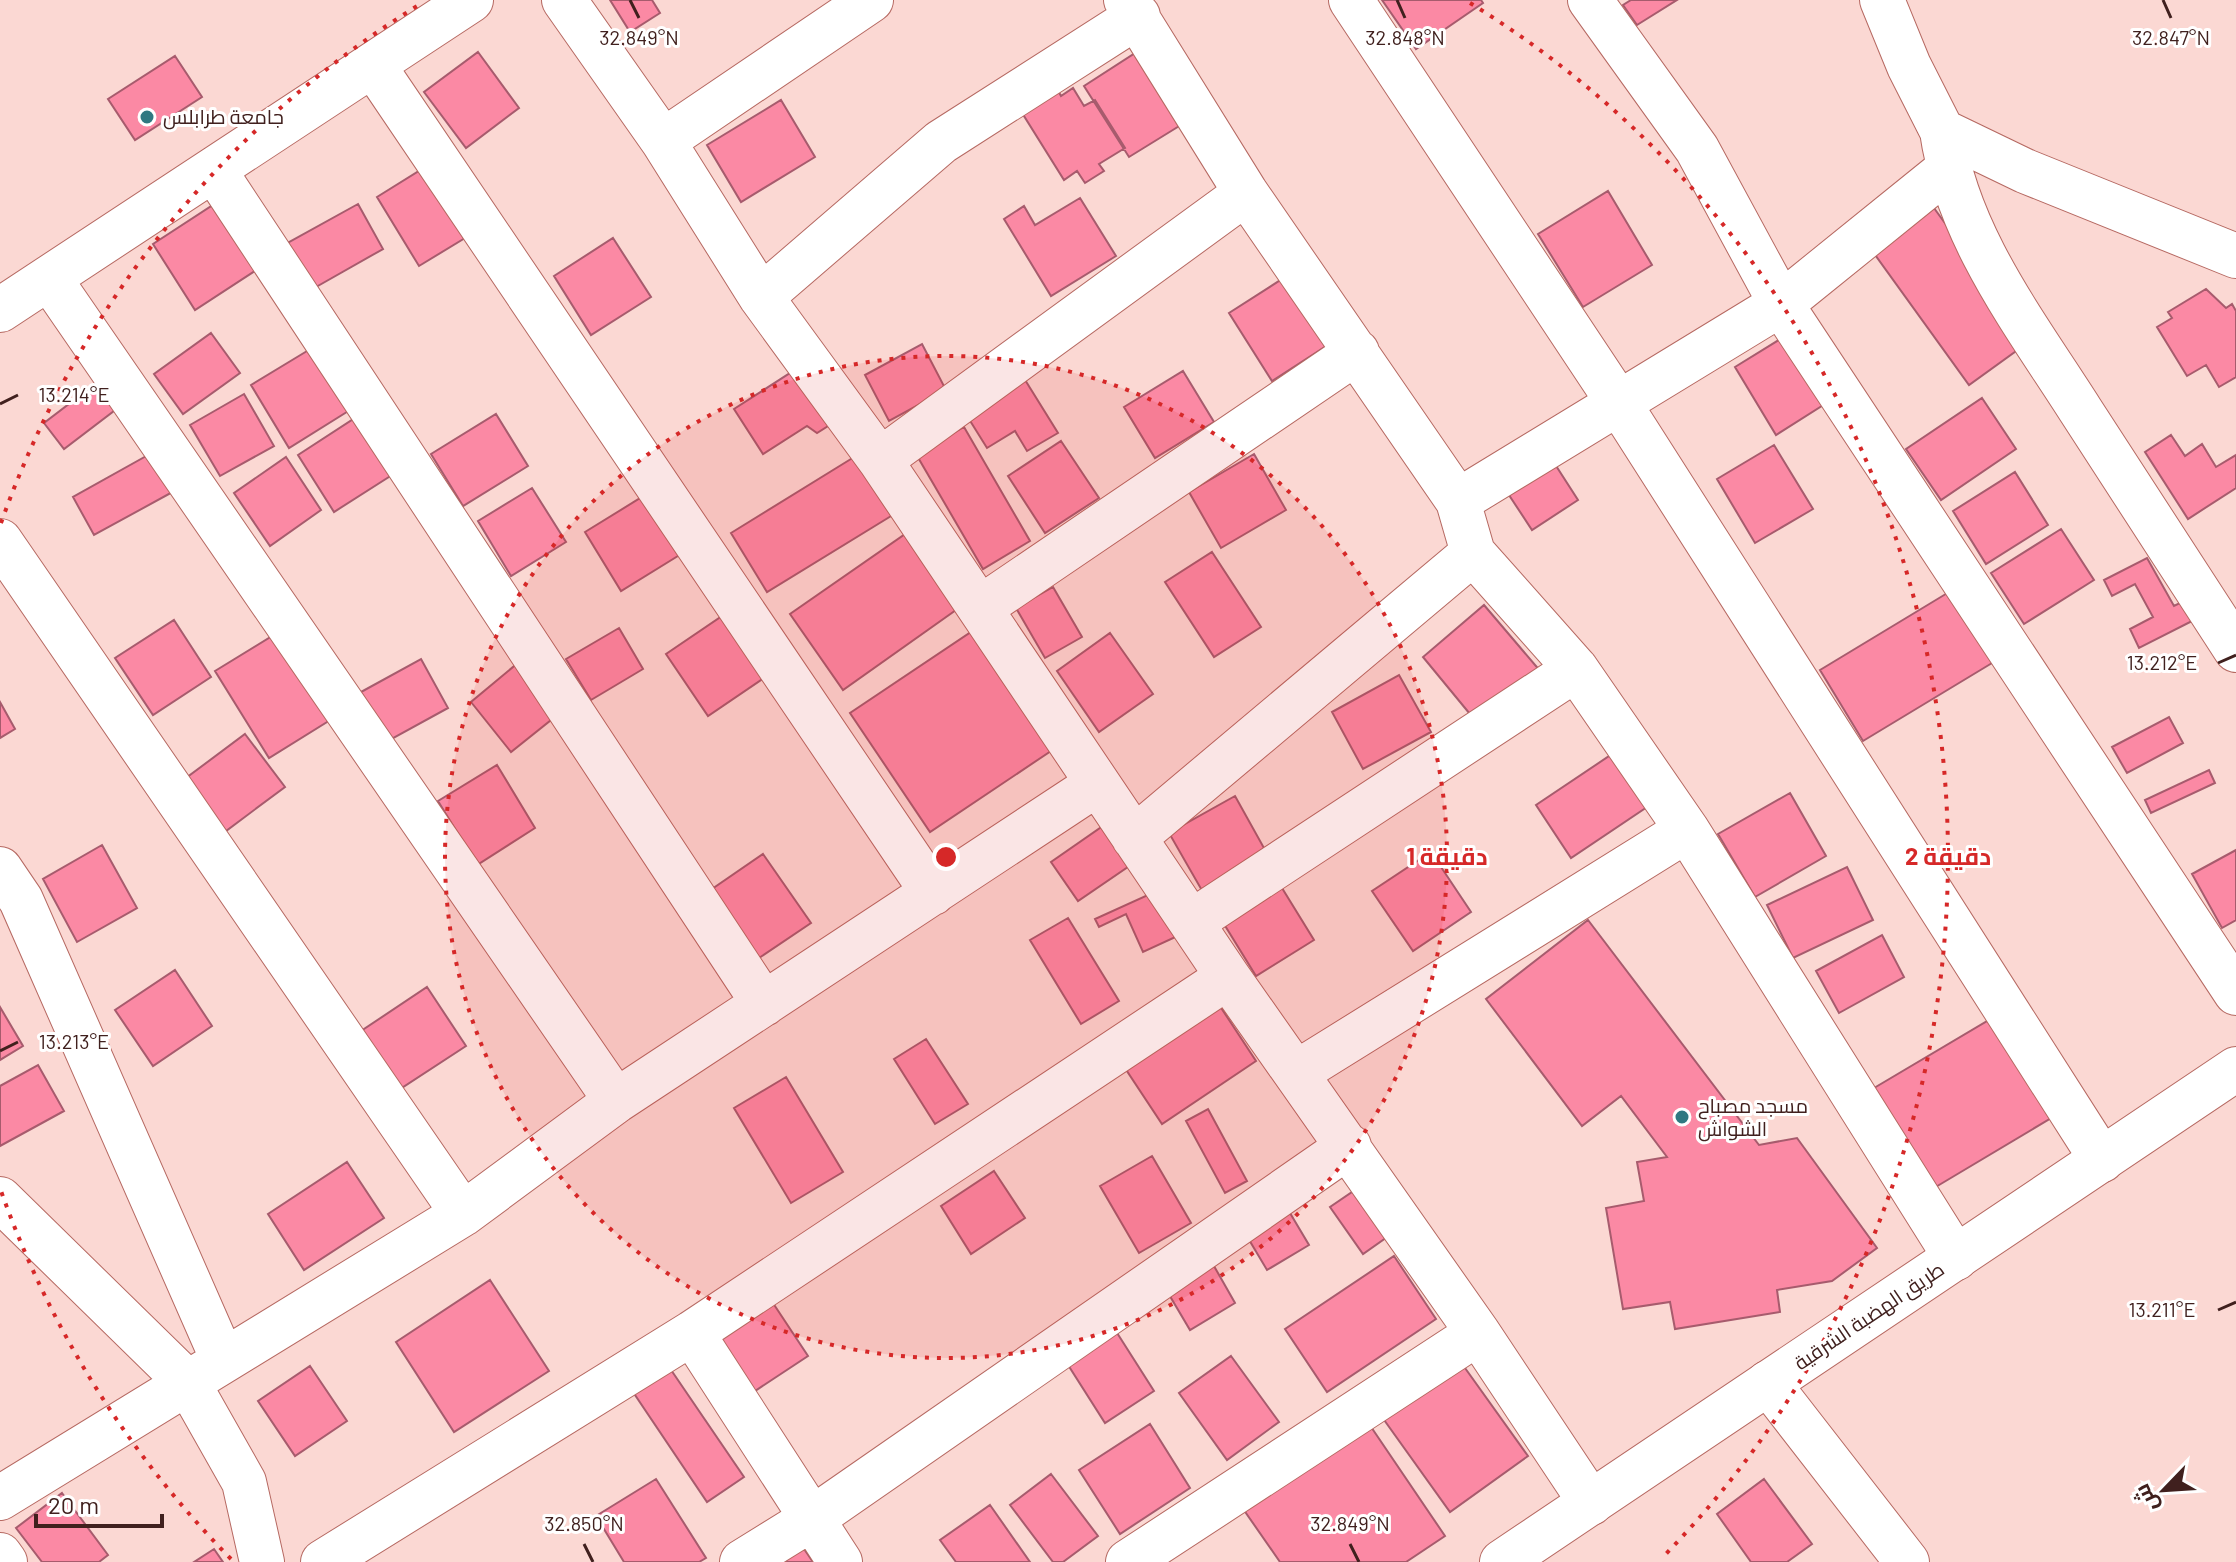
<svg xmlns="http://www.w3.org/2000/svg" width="2236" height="1562" viewBox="0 0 2236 1562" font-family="Barlow,Cairo,sans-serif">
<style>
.building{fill:#fb89a4;stroke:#a75b6d;stroke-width:2}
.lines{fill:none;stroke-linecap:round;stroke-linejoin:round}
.minor-casing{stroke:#b66962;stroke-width:46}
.major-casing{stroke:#b66962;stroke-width:46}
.minor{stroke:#fff;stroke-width:44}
.major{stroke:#fff;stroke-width:44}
.ticks{fill:none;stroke:#40201e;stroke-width:3}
.ring{fill:none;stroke:#d62828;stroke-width:4;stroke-dasharray:4 8}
.poi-dot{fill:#307881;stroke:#fff;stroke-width:3}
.labels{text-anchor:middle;stroke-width:6;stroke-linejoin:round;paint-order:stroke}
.poi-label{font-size:20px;fill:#40201e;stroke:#fff;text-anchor:start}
.street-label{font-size:20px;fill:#40201e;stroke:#fff}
.ticks-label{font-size:20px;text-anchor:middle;fill:#40201e;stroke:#fff;stroke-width:6;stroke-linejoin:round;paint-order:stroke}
.centre{fill:#d62828;stroke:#fff;stroke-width:4}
.ring-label{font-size:24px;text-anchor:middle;font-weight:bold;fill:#d62828;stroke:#fff;stroke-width:6;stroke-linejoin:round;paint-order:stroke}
</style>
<rect width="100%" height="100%" fill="#fbd8d3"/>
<path class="building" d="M610,0H652L660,13L630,32Z
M1382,0H1481L1483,3L1416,49Z
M1631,0H1677L1637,25L1623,5Z
M1143,48L1189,120L1129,157L1084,86Z
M478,52L519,108L466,148L424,92Z
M175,56L202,97L135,140L108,99Z
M1055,85L1061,96L1073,88L1084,106L1095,100L1125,148L1099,164L1104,171L1085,183L1077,171L1064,180L1019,108Z
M781,100L815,157L741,202L707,145Z
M427,166L470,235L419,266L377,197Z
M1608,191L1652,265L1583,307L1538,234Z
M1080,198L1116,256L1051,296L1004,219L1024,206L1035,225Z
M216,203L258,269L195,310L153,244Z
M358,204L383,249L309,291L284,245Z
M1934,208L2030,341L1969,385L1873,252Z
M613,238L651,297L591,335L554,276Z
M1293,272L1337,339L1272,381L1229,313Z
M2206,289L2226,308L2232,304L2236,311V377L2219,387L2206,365L2187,376L2157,327L2172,318L2168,312Z
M1795,330L1836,397L1776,435L1735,367Z
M211,333L240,373L183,414L154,374Z
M922,344L946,390L889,421L865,375Z
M312,348L350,410L289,448L251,385Z
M801,366L836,421L817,433L807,426L763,454L734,409Z
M1183,371L1214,422L1155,458L1124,407Z
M107,375L127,401L64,449L44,423Z
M1022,375L1058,433L1027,451L1015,431L987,448L964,411Z
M244,394L274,446L220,476L190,425Z
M1982,398L2016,449L1941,500L1906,449Z
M496,414L528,466L463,506L431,454Z
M355,418L392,475L334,512L298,455Z
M964,427L1030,541L983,569L916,454Z
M2171,435L2185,456L2202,444L2216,467L2236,455V488L2188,519L2145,452Z
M1061,441L1099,498L1045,533L1008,476Z
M1774,445L1813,509L1755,543L1717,479Z
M157,450L178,489L94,535L73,497Z
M859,454L896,513L767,592L731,533Z
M1254,454L1286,510L1221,548L1189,492Z
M286,457L321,510L270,546L234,493Z
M1551,458L1578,500L1532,530L1505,489Z
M2015,472L2048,525L1986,564L1953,511Z
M532,488L566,542L511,576L478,521Z
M650,492L686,551L621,591L585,532Z
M2061,529L2094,580L2024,624L1991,573Z
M911,530L963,605L843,690L790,614Z
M1212,552L1261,627L1214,657L1165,582Z
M2147,558L2174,606L2190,598L2200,617L2139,648L2130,629L2153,617L2135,584L2112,596L2104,580Z
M1959,586L2002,657L1863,741L1820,670Z
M1053,587L1082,637L1045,658L1016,608Z
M1484,605L1541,672L1479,725L1423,657Z
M728,612L770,674L708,716L666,654Z
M174,620L211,677L153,715L115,658Z
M295,622L348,709L269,758L215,671Z
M619,628L643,669L591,700L566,659Z
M971,632L1051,751L930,832L850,713Z
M1110,633L1153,694L1099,732L1057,671Z
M525,657L566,708L511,752L471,702Z
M421,659L448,708L388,741L361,692Z
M1399,675L1431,732L1363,769L1332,712Z
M0,702L15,729L0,738Z
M2169,717L2183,743L2127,773L2112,747Z
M245,734L285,787L226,831L186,778Z
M1627,744L1662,797L1571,858L1536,805Z
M497,765L535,828L477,865L438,801Z
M2209,770L2215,783L2151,813L2145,800Z
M1790,793L1826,856L1755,897L1718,834Z
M1235,796L1269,857L1204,894L1169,833Z
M1113,819L1141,858L1078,901L1051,862Z
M102,845L137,908L77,942L43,879Z
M2236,850V920L2222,928L2192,874Z
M1431,852L1471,912L1413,951L1372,891Z
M763,854L811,923L759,958L712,889Z
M1847,867L1873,920L1793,958L1767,905Z
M1282,888L1314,940L1256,976L1224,924Z
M1161,889L1182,934L1143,952L1126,914L1099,927L1095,919Z
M1068,918L1119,1001L1081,1024L1030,940Z
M1588,920L1759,1145L1797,1138L1877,1248L1832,1281L1777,1290L1780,1312L1675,1329L1670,1302L1623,1309L1606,1208L1644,1201L1637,1162L1667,1157L1621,1096L1582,1126L1486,999Z
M1882,935L1904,977L1839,1013L1816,971Z
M175,970L212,1026L153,1066L115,1010Z
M427,987L466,1046L397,1091L358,1033Z
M1212,994L1256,1061L1162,1124L1117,1056Z
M0,1007L23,1046L0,1060Z
M2004,1011L2063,1111L1929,1191L1869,1091Z
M926,1039L968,1104L935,1124L894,1059Z
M38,1065L64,1111L0,1146V1086Z
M786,1077L843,1172L791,1203L734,1108Z
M1208,1109L1247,1181L1225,1193L1186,1121Z
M1152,1156L1191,1223L1139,1253L1100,1186Z
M347,1162L384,1218L304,1270L268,1214Z
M994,1171L1025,1218L971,1254L941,1206Z
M1358,1188L1390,1235L1363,1254L1330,1207Z
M1290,1213L1309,1245L1267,1270L1248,1238Z
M1394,1256L1436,1319L1327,1392L1285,1329Z
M1210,1259L1235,1303L1190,1330L1164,1286Z
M490,1280L549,1371L454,1432L396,1342Z
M765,1291L808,1356L755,1391L712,1326Z
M1112,1325L1154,1391L1105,1423L1063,1357Z
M1231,1356L1279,1422L1227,1460L1179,1393Z
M1460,1361L1528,1456L1450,1512L1382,1417Z
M667,1364L744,1477L707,1502L631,1389Z
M310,1366L347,1421L295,1456L258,1401Z
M1365,1418L1445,1536L1406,1562H1280L1239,1503Z
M1150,1424L1190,1488L1120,1534L1079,1470Z
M1051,1474L1098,1536L1063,1562H1053L1010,1505Z
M656,1479L706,1558L699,1562H624L596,1516Z
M1764,1479L1812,1544L1787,1562H1751L1717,1514Z
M62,1493L108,1555L99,1562H42L16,1528Z
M990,1505L1030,1562H956L940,1540Z
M800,1543L813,1562H771Z
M214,1549L223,1562H194Z"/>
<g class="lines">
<g class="minor-casing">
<path id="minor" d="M564,0L663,141L761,297L880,460L1228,977L1478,1333L1591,1503
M1126,0L1246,193L1458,501L1473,553L1576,669L1687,830L1956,1258
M1351,0L1618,402L2102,1160
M1590,0L1697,149L1781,304L2236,993
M1882,0L1909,66L1942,131L2025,171L2236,256
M373,65L933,893
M1942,131C1957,236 2025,323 2081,411C2133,491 2184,571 2236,650
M663,141L871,0
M214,170L764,1004
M49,278L616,1101
M761,297L941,142L1138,16
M0,310L471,0
M880,460L1246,193
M1458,501L1781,304L1948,169
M0,541L463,1214
M980,608L1357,352
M1134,838L1473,553
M0,869L21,900L223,1360
M1193,921L1576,669
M1296,1073L1687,830
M0,1199L188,1383L244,1482L262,1562
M692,1333L840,1562
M1768,1383L1907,1562
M0,1498L463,1214L616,1101L1097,784
M0,1555L5,1562
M323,1562L692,1333L1228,977
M742,1562L813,1518L1349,1146
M1128,1562L1478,1333"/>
</g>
<g class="major-casing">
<path id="major" d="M1502,1562L2236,1069"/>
</g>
<use href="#minor" class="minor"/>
<use href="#major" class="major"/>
</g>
<path class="ticks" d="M630,0L639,18M1397,0L1405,18M2163,0L2171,18M0,404L18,395M2218,663L2236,655M0,1051L18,1042M2218,1310L2236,1302M584,1544L593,1562M1350,1544L1359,1562"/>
<circle cx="946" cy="857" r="501" fill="#d62828" fill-opacity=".12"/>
<g class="ring">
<circle cx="946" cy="857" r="501"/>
<path d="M231 1559A1002 1002 0 0 1 1 1191M1 523A1002 1002 0 0 1 422 3M1470 3A1002 1002 0 0 1 1661 1559"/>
</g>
<g class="poi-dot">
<circle cx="147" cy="117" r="8"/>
<circle cx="1682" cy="1117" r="8"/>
</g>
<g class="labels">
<g class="poi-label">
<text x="163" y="124">جامعة طرابلس</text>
<text x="1698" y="1113">مسجد مصباح<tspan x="1698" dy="23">الشواش</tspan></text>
</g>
<g class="street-label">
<text transform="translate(1869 1316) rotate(-34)" y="7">طريق الهضبة الشرقية</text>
</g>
</g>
<g class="ticks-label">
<text x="2171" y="45">32.847°N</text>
<text x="639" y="45">32.849°N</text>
<text x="1405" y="45">32.848°N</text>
<text x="74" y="402">13.214°E</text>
<text x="2162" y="670">13.212°E</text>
<text x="74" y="1049">13.213°E</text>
<text x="2162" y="1317">13.211°E</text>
<text x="584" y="1531">32.850°N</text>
<text x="1350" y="1531">32.849°N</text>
</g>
<circle cx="946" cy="857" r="12" class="centre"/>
<g class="ring-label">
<text x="1447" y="865">1 دقيقة</text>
<text x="1948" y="865">2 دقيقة</text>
</g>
<g transform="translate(2164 1490) rotate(245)" stroke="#ffffff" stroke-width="6" paint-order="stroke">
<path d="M0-6L14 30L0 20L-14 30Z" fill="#40201e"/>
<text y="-12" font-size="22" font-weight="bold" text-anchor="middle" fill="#40201e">ش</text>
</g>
<path d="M36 1514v12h126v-12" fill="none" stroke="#40201e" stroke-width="4"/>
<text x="48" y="1514" font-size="24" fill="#40201e" stroke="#ffffff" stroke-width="6" paint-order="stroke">20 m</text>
</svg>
